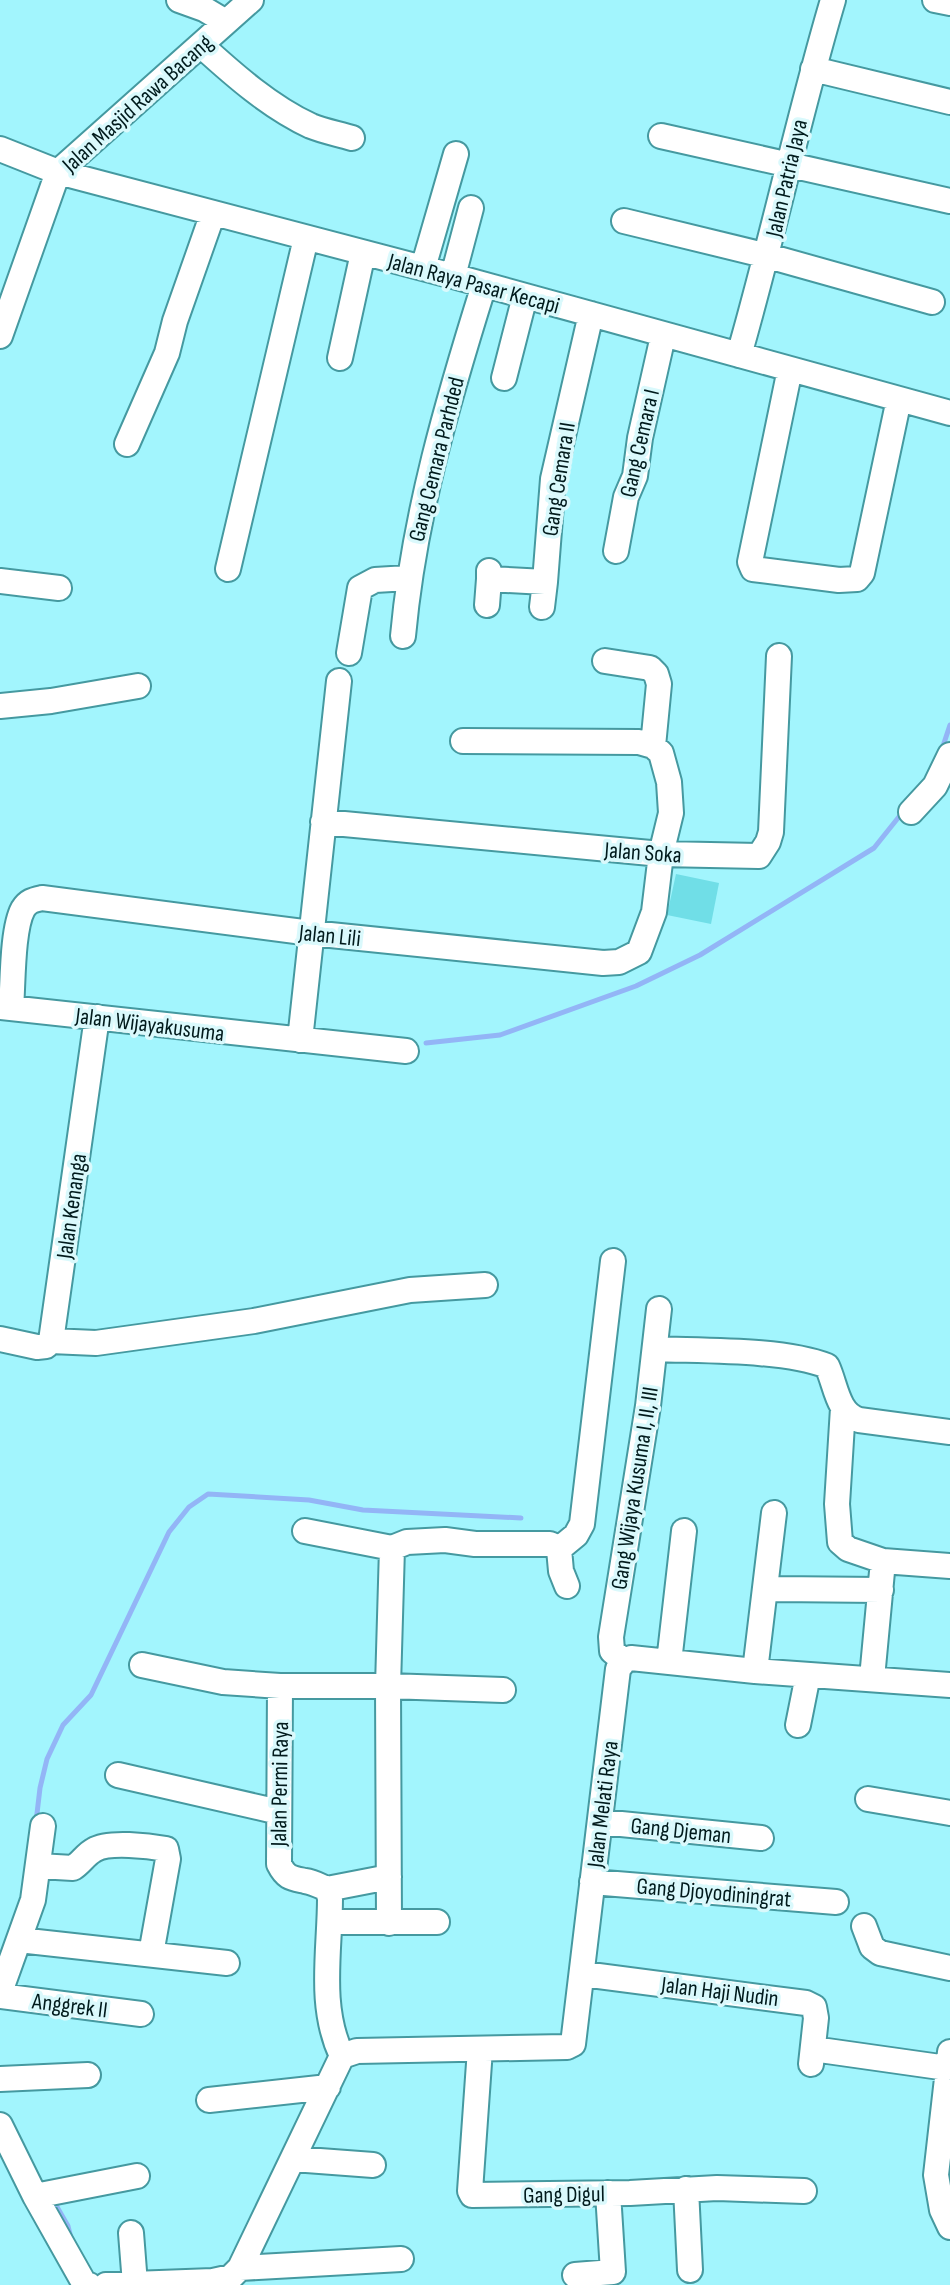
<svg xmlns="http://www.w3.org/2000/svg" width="950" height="2285" viewBox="0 0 950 2285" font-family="'Sofia Sans Condensed',sans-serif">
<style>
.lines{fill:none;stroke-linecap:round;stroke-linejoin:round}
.stream{stroke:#93b5f6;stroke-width:5}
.building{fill:#70dee7}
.minor-casing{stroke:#4599a0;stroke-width:28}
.minor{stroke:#fff;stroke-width:24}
.labels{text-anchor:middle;stroke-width:7;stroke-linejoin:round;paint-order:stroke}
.street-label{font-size:23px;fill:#011a1c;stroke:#daf9fc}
</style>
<rect width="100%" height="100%" fill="#a2f5fd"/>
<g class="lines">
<path class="stream" d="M942,749L950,725
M426,1043L500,1035L636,986L700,955L874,848L902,813
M36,1822L40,1788L47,1759L63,1725L91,1695L169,1532L189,1507L208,1494L309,1500L363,1510L521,1518
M53,2200L68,2226L71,2238"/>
</g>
<path class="building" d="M676,874L719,883L711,924L667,915Z"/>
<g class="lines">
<g class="minor-casing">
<path id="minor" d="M179,0L204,9L226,22
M935,0L950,3
M202,46C234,75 270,107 311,126C323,131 339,134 352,138
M813,69L950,102
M661,136L950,201
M0,149L58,172L453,276L950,413
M624,221L768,256L932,302
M423,268L456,154
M453,276L471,208
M0,336L58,172L251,0
M739,355C773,237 798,118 833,0
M340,358L363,253
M790,369L750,562L753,569L839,580L857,579L862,573L899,399
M504,378L525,296
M127,444L167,353L175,321L213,213
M616,551L626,497L635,476L640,438L663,336
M228,569L306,238
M489,571V579L545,582L553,479L591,314
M0,581L59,588
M487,605L489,579
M542,607L545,582
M403,636C414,515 448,400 484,285
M349,653L360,588L375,580L408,578
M605,661L650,668L656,674L659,684L653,746
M0,706L51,701L138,686
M911,812L935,786L950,755
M323,822L661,854L759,856L768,842L771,832L779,656
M0,1007L406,1051
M11,1008C13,984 12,929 23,909C28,901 33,900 42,898L311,933L603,963L619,962L639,952L654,912L661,854L671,813L669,782L661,753L653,746L639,742L463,741
M300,1040L339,681
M0,1339L37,1347L46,1346L51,1341L97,1017
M51,1341L96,1343L254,1321L410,1290L485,1285
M655,1349C703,1351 784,1349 827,1366C836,1385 837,1413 859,1420L950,1432
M843,1408L837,1504L840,1542L848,1549L883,1561
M305,1531L392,1548L407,1542L445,1540L475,1544H550L559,1549L561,1571L567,1586
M559,1549L576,1535L582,1524L613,1261
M775,1589L881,1590
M624,1661L612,1651L611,1637L648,1406L659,1309
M669,1662L684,1531
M142,1665L223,1682L280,1686H388L503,1690
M755,1671L774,1513
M872,1678L883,1561L950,1566
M280,1686L279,1864C286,1878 291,1878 305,1881C313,1882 320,1886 327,1889L330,1898C330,1951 318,2006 342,2056
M798,1725L808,1675
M118,1775L279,1812
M868,1799L950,1813
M601,1822L761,1838
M39,1866L73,1868C81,1863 86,1854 94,1850C108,1841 150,1846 166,1849L168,1859L151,1954
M592,1882L836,1902
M327,1889L389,1877
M330,1922H437
M389,1923L388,1686L392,1548
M864,1926L872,1947L880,1953L950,1968
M19,1940L227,1963
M583,1974L806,2003L814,2007L816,2018L811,2064
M0,1992L33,1900L43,1826
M0,1996L141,2014
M480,2049L470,2191L472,2195L630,2193L717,2188L804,2191
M813,2049L947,2068
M950,2052L936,2175L942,2210L950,2227
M342,2056L357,2051L567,2047L573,2044L618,1669L624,1661L631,1658L755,1671L950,1685
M0,2079L88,2075
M209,2100L328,2087
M0,2125L35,2196L84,2283L89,2285
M293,2159L373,2165
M686,2189L690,2270
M35,2196L137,2176
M131,2233L135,2284
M240,2268L401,2259
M575,2275L613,2272L608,2193
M231,2277L240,2268L342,2056
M106,2285L213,2281L231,2277"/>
</g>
<use href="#minor" class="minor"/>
</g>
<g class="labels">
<g class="street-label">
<text transform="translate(137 103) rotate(-42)" y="8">Jalan Masjid Rawa Bacang</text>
<text transform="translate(786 178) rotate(-77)" y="8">Jalan Patria Jaya</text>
<text transform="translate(474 283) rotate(15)" y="8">Jalan Raya Pasar Kecapi</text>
<text transform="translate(639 443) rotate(-77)" y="8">Gang Cemara I</text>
<text transform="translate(436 459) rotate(-76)" y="8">Gang Cemara Parhded</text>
<text transform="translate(558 479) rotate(-81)" y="8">Gang Cemara II</text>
<text transform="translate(643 852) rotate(4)" y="8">Jalan Soka</text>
<text transform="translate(330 935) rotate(6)" y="8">Jalan Lili</text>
<text transform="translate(150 1024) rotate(7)" y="8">Jalan Wijayakusuma</text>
<text transform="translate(71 1206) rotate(-82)" y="8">Jalan Kenanga</text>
<text transform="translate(634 1488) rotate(-81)" y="8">Gang Wijaya Kusuma I, II, III</text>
<text transform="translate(279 1784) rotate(-89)" y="8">Jalan Permi Raya</text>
<text transform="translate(602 1804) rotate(-83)" y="8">Jalan Melati Raya</text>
<text transform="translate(681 1830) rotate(6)" y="8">Gang Djeman</text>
<text transform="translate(714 1892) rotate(5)" y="8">Gang Djoyodiningrat</text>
<text transform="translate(720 1991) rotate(7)" y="8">Jalan Haji Nudin</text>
<text transform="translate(70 2005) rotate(7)" y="8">Anggrek II</text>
<text transform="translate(564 2194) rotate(-1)" y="8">Gang Digul</text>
</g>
</g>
</svg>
